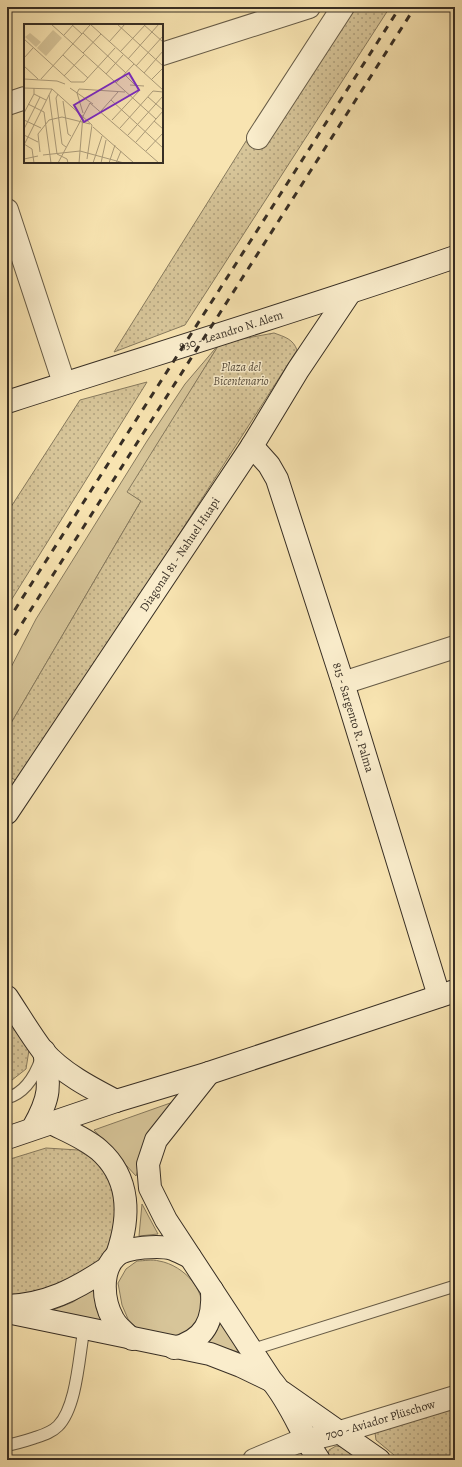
<svg xmlns="http://www.w3.org/2000/svg" width="462" height="1467" viewBox="0 0 462 1467" font-family="Alegreya,serif">
<style>
.grass{fill:#d7c599;stroke:#877a5e}
.park{fill:url(#park-dots);stroke:#877a5e}
.lines{fill:none;stroke-linecap:round;stroke-linejoin:round}
.lane-casing{stroke:#675c47;stroke-width:13}
.street-casing{stroke:#675c47;stroke-width:24}
.secondary-casing{stroke:#372e24;stroke-width:24}
.lane{stroke:#faedcc;stroke-width:11}
.street{stroke:#faedcc;stroke-width:22}
.secondary{stroke:#faedcc;stroke-width:22}
.rail{stroke:#372e24;stroke-width:3;stroke-dasharray:7 7;stroke-linecap:butt}
.labels{text-anchor:middle;stroke-width:3;stroke-linejoin:round;paint-order:stroke}
.street-label{font-size:12px;fill:#372e24;stroke:#faedcc}
.park-label{font-size:12px;font-style:italic;fill:#574c3b;stroke:#faedcc}
.inset-road{fill:none;stroke:#ab9b79;stroke-width:1}
.view{fill:#7b2cbf;fill-opacity:0.15;stroke:#7b2cbf;stroke-width:2}
.inset-edge{fill:none;stroke:#372e24;stroke-width:2}
</style>
<defs>
<pattern id="park-dots" width="8" height="8" patternUnits="userSpaceOnUse"><rect width="8" height="8" fill="#d7c599"/><path d="M2 2h.1M6 6h.1" fill="none" stroke="#afa07d" stroke-width="1.8" stroke-linecap="round"/></pattern>
</defs>
<rect width="100%" height="100%" fill="#f8e4b1"/>
<filter id="stains"><feTurbulence type="fractalNoise" baseFrequency=".005" numOctaves="4"/><feColorMatrix values="0 0 0 0 .2 0 0 0 0 .09 0 0 0 0 .02 0 0 0 .5 -.17"/></filter>
<radialGradient id="worn" r=".72"><stop offset=".6" stop-color="#630" stop-opacity="0"/><stop offset="1" stop-color="#630" stop-opacity=".3"/></radialGradient>
<path class="grass" d="M220,343L128,492L141,501L7,730V675L36,619L147,441L185,384Z
M176,1101L150,1135L136,1176L94,1130Z
M142,1204L158,1234L139,1236Z
M137,1261C144,1261 152,1259 159,1261C184,1265 212,1294 198,1320C195,1325 190,1330 187,1335L166,1339L137,1328L128,1319L122,1305L118,1283L126,1269Z
M94,1288L104,1325L48,1312L73,1302Z
M223,1319L238,1352L205,1342L216,1331Z"/>
<path class="park" d="M330,7H390L185,325L114,352Z
M274,333C285,337 293,339 297,350L20,783L7,775V730L141,501L127,492L220,343Z
M147,382L7,607V513L80,400Z
M7,1015L29,1050L26,1069L7,1084Z
M46,1148L78,1150L94,1160L113,1182L118,1214L113,1238L99,1264L60,1288L7,1296V1160Z
M455,1404V1460H400L376,1440L375,1433L383,1428Z
M336,1446L343,1447L362,1460H327L329,1450Z"/>
<g class="lines">
<g class="lane-casing">
<path id="lane" d="M7,1098C25,1093 35,1076 41,1059
M251,1350L455,1286
M7,1445C16,1444 25,1441 34,1438C43,1435 51,1433 58,1426C77,1407 79,1355 84,1329"/>
</g>
<g class="street-casing">
<g id="street">
<path d="M162,54L309,7"/>
<path d="M7,104L25,98"/>
<path d="M258,138L343,7"/>
<path d="M7,210L64,383"/>
<path d="M343,683L455,647"/>
<path id="s1" d="M254,1460L295,1443L340,1432L455,1397"/>
</g>
</g>
<g class="secondary-casing">
<g id="secondary">
<path id="s2" d="M7,402C156,354 307,308 455,257"/>
<path id="s3" d="M252,446L269,465L277,479L343,683L439,996"/>
<path id="s4" d="M7,813L252,446L298,370L349,294"/>
<path d="M7,997C19,1015 30,1034 43,1051C62,1073 91,1088 116,1101"/>
<path d="M209,1073L156,1140L148,1164L150,1188L166,1220L271,1380C291,1403 301,1434 319,1460"/>
<path d="M51,1123C67,1131 85,1138 99,1150C131,1178 130,1218 117,1255"/>
<path d="M33,1128C51,1096 50,1087 44,1051"/>
<path d="M7,1138L116,1101L209,1073L455,991"/>
<path d="M8,1306C47,1304 74,1290 106,1269"/>
<path d="M7,1312L210,1354L241,1366L270,1380"/>
<path d="M132,1339C125,1333 117,1327 113,1319C103,1301 100,1271 116,1256C125,1247 161,1245 173,1249C178,1251 184,1254 190,1257"/>
<path d="M174,1348C205,1340 214,1321 212,1290"/>
<path d="M282,1392L379,1460"/>
</g>
</g>
<use href="#lane" class="lane"/>
<use href="#street" class="street"/>
<use href="#secondary" class="secondary"/>
<path class="rail" d="M7,622L400,7
M7,647L415,7"/>
</g>
<g class="labels">
<g class="street-label">
<text dy="4" stroke="none"><textPath href="#s2" startOffset="235">830 - Leandro N. Alem</textPath></text>
<text dy="4" stroke="none"><textPath href="#s4" startOffset="311">Diagonal 81 - Nahuel Huapi</textPath></text>
<text dy="4" stroke="none"><textPath href="#s3" startOffset="292">815 - Sargento R. Palma</textPath></text>
<text dy="4" stroke="none"><textPath href="#s1" startOffset="133">700 - Aviador Plüschow</textPath></text>
</g>
<g class="park-label">
<text x="241" y="371">Plaza del<tspan x="241" dy="14">Bicentenario</tspan></text>
</g>
</g>
<g transform="translate(24 24)">
<rect width="139" height="139" fill="#f8e4b1"/>
<path d="M29,6L38,14L22,32L13,24ZM6,9L17,18L12,23L1,13Z" fill="#d7c599"/>
<path class="inset-road" d="M27,0L132,95M47,0L58,10M66,0L139,66M93,0L139,42M119,0L139,18M59,9L102,49M40,11L50,0M0,15L47,58M85,18L101,0M96,28L122,0M59,29L77,10M39,31L64,54M0,34L9,24M104,35L135,0M0,42L14,55M112,42L139,12M120,49L139,27M82,50L99,31M100,50L112,62M40,52L60,31M0,55L33,57L41,60M17,55L66,1M127,56L139,44M47,58H60L91,24M92,59L110,40M106,61L120,62M0,64L28,65L68,101L63,135M10,64V70L22,76M46,64L69,80M34,70L32,74L38,120L42,123M25,71L33,130L43,135L44,139M124,73L139,86M87,76L139,124M39,77L44,110L47,112M4,80L20,88L27,139M77,87L94,68M0,89L10,70M59,89L53,69L55,65L101,68M0,96L17,104M88,96L116,66M130,97L139,105M69,103L110,139M96,104L129,67L139,68M0,105L16,73M0,111L14,118M104,111L139,72M112,118L139,87M0,120L8,125L10,139M0,121L28,65M122,127L139,109M16,128L14,110L25,96L38,93L66,100M19,131L56,127L100,139M0,135L14,132M34,139L66,79L135,139M55,139L59,91M69,139L78,112M77,139L82,116M85,139L91,121M92,139L97,127"/>
<path class="view" d="M105,49L115,66L60,98L50,81Z"/>
<rect width="139" height="139" class="inset-edge"/>
</g>
<rect width="462" height="1467" fill="none" stroke="#f8e4b1" stroke-width="24"/>
<rect x="8" y="8" width="446" height="1451" fill="none" stroke="#372e24" stroke-width="2"/>
<rect x="12" y="12" width="438" height="1443" fill="none" stroke="#372e24"/>
<rect width="100%" height="100%" filter="url(#stains)"/>
<rect width="100%" height="100%" fill="url(#worn)"/>
</svg>
